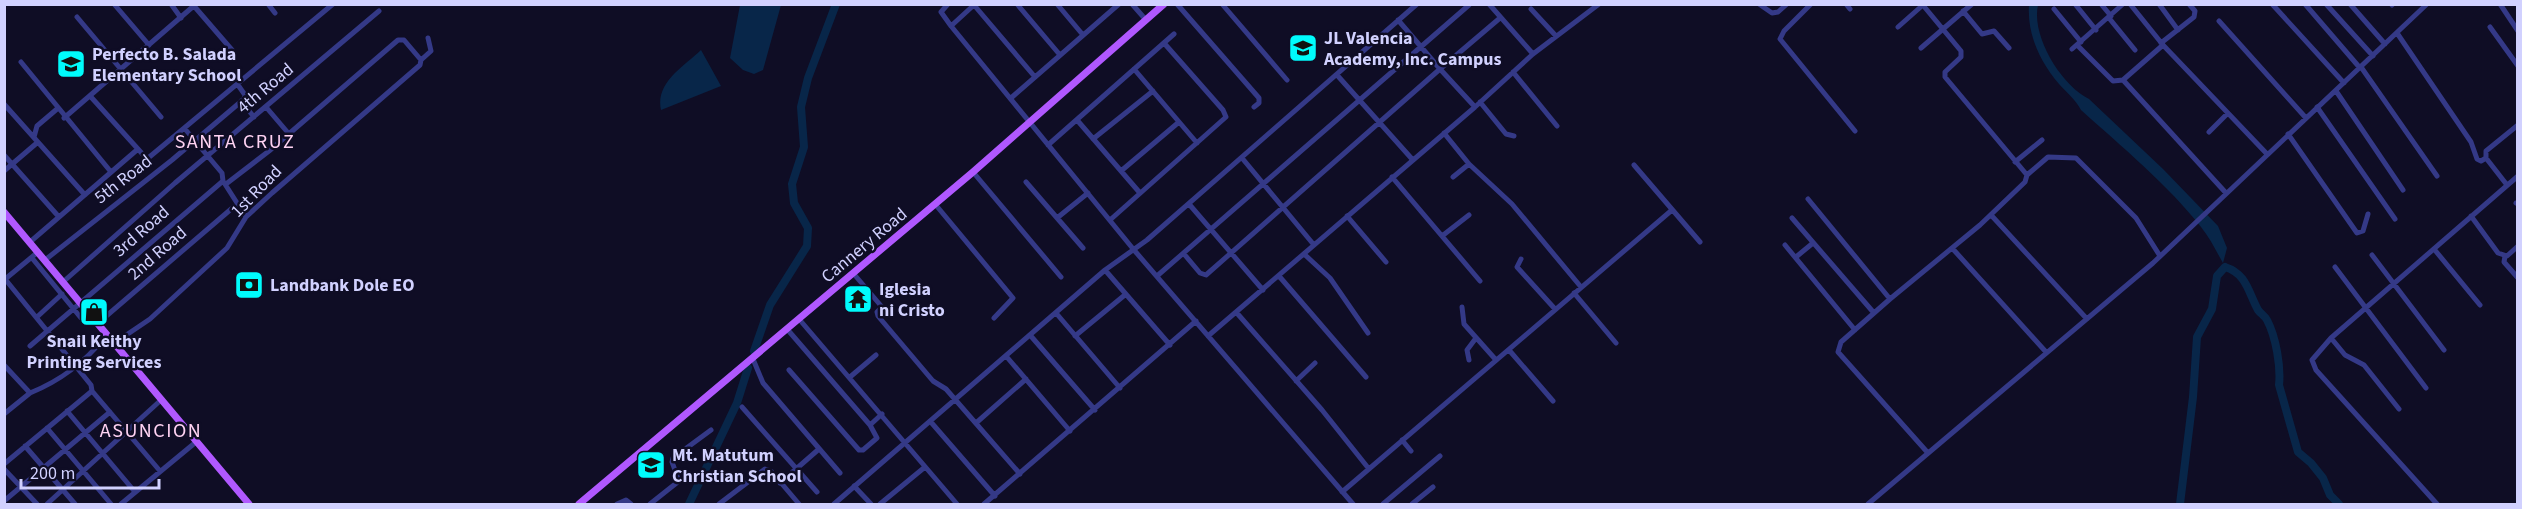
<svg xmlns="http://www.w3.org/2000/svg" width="2522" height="509" viewBox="0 0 2522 509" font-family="'Source Sans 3',sans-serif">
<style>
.water{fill:#082649}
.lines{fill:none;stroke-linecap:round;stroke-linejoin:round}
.river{stroke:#082649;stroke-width:8}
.minor{stroke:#343987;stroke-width:5}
.major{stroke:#b058ff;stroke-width:7}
.labels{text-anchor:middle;stroke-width:5;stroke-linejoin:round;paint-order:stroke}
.poi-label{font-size:18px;font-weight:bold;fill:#d1d1ff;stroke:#0f0d25;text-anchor:start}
.street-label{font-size:18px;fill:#d1d1ff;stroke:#0f0d25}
.neighbourhood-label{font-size:20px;letter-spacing:1.5px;fill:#ffd3f3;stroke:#0f0d25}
</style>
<rect width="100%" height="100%" fill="#0f0d25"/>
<path class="water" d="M740,5H781L763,70L754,74L743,70L730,58Z
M2029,5H2038C2031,36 2061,85 2089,99L2163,169L2218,226L2227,248L2223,263C2216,251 2210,238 2201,227C2169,186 2120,145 2081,110C2075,99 2067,93 2059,84C2040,62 2027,34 2029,5Z
M701,50L721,86L661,110C655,83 683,67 701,50Z"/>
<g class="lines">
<path class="river" d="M2225,267C2247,274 2248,292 2258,310C2261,314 2265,316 2267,320C2276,337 2281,367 2279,385L2298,452L2311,463L2323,478L2330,495L2339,504
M754,351L770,305L807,246L808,228L794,203L792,184L804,147L801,107L808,78L836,4
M689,504L737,403L748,368
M2180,504L2193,397L2197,337L2212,309L2217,276L2225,267"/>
<path class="minor" d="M114,4L149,45
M171,4L181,18
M268,4L275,13
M948,4L941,12L951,26L1134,250L1353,504
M1017,4L1060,55
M1057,4L1083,35
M1132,4L1146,20
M1177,4L1259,98V103L1254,107
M1222,4L1287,80
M1489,4L1533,54
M1759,4L1772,13L1778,12L1787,4
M1811,4L1784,31L1780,39L1855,131
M1846,4L1850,9
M2075,4L2096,30
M2101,4L2111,16
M2130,4L2163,45L2267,154
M2159,4L2178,30
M2272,4L2344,83
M2305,4L2360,68
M2326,4L2373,56
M2350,4L2385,44
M2500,4L2518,31
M974,5L1035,77
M2392,5L2393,4
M194,6L232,50
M1531,9L1556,36
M2054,9L2081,42
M1963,11L1982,34L1994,31L2009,48
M77,17L161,117
M2109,18L2135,50
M2219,21L2306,118
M951,26L975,4
M1898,27L1924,4
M2490,27L2518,66
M2397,33L2471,142L2477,159L2481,161L2486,158L2507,185
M2161,43L2194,17L2195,11L2189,4
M2077,45L2113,81L2123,80L2226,193
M1921,48L1972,4
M2072,49L2123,4
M21,62L111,172
M2361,67L2437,176
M1134,69L1197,143
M1513,72L1557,126
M1337,75L1412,159
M2123,80L2163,45
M2336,91L2403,190
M91,97L147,159L333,4
M1011,98L1119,4
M241,101L254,117
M1480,102L1506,134L1514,136
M4,104L85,195
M266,107L289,134
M1475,107L1440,69L1500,18
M2317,107L2395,219
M64,118L196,4
M1077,120L1140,193
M185,129L222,173L223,181L246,217
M2209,132L2228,113
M1444,133L1469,164L1512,204L1581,287
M2288,134L2357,233L2363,231L2368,214
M34,137L37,126L57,109
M1093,139L1153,91
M1048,145L1174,34
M4,155L59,217
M1242,158L1314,245
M2486,158V151L2518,125
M2015,162L2042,140
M1634,165L1700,242
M4,171L38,142
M1121,171L1179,122
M973,172L1061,277
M2027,175L2048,157L2076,158L2136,218L2160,256
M1392,177L1480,281
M1453,177L1469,164
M1026,182L1083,248
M226,184L269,151L398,40H404L421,60
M1808,199L1890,299L1980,225L2025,182L2027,175L1945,77V72L1961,57V51L1922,4
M2516,203L2518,204
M935,204L1013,298L994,318
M1189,204L1263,290
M1991,215L2087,319
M1347,216L1386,262
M2471,216L2498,253L2507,256L2518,246
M1057,218L1088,193
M1792,218L1874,313
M1110,220L1226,117L1223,110L1164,43
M1442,236L1469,215
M30,242L138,149
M1785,245L1855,330
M1952,248L2046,352
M2434,249L2480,305
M1184,254L1200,273L1206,275L1440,69L1398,20
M1304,254L1330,278L1368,333
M2372,255L2444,350
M2505,256L2504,262L2518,278
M1796,257L1813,243
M32,258L81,318
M1521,259L1517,267L1555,309
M45,260L172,160L244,99L245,95L238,85
M2335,267L2426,388
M1105,270L1170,345
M853,273L882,307L877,312L878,316L933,381L946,389L1020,474
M1157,276L1469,5
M1279,276L1366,377
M5,279L91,385L92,391
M4,280L38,252
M63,282L175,183L379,11
M1574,293L1616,343
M1890,299L1841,342L1838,352L1928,453
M1462,307L1464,324L1496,360
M1236,312L1322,410L1369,469
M1056,313L1120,388
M37,317L62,294
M799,319L957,504
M97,324L237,204
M787,329L870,425
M1030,335L1095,410
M1075,336L1126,294
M1208,336L1475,107L1533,54L1599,4
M2331,338L2345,355L2364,365L2399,409
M113,344L150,319L227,248L246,217L272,193L420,65L421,60L431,51L428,38
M30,346L223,181
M1509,350L1553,401
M1006,356L1070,431
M753,359L763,383L840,473
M1469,360L1467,350L1476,338
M4,365L30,393C62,380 85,362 106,336
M789,370L859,450H863L877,438L870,425L882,414
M850,377L876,355
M1296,381L1315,363
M742,407L817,492
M67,411L135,492
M4,414L30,393
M930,421L995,496
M976,423L1026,379
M47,428L111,504
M1402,440L1411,451
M25,446L75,504
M4,464L92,391L160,471
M4,469L37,504
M780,483L819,449
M854,486L871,504
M1342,492L1672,210
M4,501L110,412
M47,504L161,400
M121,504L196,442
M617,504L626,500L631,504
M650,504L679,481L672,462L673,458L711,430
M719,504L765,469L771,471L799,504
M834,504L1105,270L1147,240L1417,4
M880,504L925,467
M984,504L1196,321
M1383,504L1440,456
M1412,504L1433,487
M1868,504L2153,263L2427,4
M2437,504L2316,370L2312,360L2331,338L2518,176"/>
<path class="major" d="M4,212L249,504
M579,504L973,172L1164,4"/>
</g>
<defs>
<g id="school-square" transform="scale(1.5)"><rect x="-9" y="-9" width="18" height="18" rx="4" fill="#00fbfc" stroke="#0f0d25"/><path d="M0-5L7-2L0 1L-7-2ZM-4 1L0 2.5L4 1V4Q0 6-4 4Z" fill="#111"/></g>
<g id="bank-square" transform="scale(1.5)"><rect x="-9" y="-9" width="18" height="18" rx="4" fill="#00fbfc" stroke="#0f0d25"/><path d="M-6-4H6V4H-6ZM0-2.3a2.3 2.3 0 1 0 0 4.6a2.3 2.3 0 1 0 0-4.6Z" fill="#111"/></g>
<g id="temple-square" transform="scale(1.5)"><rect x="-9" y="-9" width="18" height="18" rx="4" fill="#00fbfc" stroke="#0f0d25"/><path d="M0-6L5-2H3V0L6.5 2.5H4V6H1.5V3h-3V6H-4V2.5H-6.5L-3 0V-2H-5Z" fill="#111"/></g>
<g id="shop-square" transform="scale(1.5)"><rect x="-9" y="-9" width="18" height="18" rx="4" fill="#00fbfc" stroke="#0f0d25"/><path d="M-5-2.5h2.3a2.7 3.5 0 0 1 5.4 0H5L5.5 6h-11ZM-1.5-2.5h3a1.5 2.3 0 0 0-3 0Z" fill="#111"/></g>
</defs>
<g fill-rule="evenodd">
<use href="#school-square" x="1303" y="48"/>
<use href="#school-square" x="71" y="64"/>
<use href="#bank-square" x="249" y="285"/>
<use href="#temple-square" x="858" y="299"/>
<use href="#shop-square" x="94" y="312"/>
<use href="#school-square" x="651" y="465"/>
</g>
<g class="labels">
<g class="poi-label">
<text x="1324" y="44">JL Valencia<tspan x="1324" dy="21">Academy, Inc. Campus</tspan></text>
<text x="92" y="60">Perfecto B. Salada<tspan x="92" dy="21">Elementary School</tspan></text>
<text x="270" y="291">Landbank Dole EO</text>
<text x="879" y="295">Iglesia<tspan x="879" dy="21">ni Cristo</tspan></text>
<text x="94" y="347" text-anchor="middle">Snail Keithy<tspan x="94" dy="21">Printing Services</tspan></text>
<text x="672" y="461">Mt. Matutum<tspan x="672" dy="21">Christian School</tspan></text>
</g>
<g class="street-label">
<text transform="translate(265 88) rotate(-40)" y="6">4th Road</text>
<text transform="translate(123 179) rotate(-38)" y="6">5th Road</text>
<text transform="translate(256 191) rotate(-46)" y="6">1st Road</text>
<text transform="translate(141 231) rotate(-41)" y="6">3rd Road</text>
<text transform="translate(864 245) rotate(-40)" y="6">Cannery Road</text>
<text transform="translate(157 253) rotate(-41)" y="6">2nd Road</text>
</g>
<g class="neighbourhood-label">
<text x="235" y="148">SANTA CRUZ</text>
<text x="151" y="437">ASUNCION</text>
</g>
</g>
<rect width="2522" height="509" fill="none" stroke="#d1d1ff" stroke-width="12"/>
<path d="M21 479v9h138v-9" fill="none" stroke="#d1d1ff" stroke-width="3"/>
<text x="30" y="479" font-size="18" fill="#d1d1ff" stroke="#0f0d25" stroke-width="4.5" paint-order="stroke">200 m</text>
</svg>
